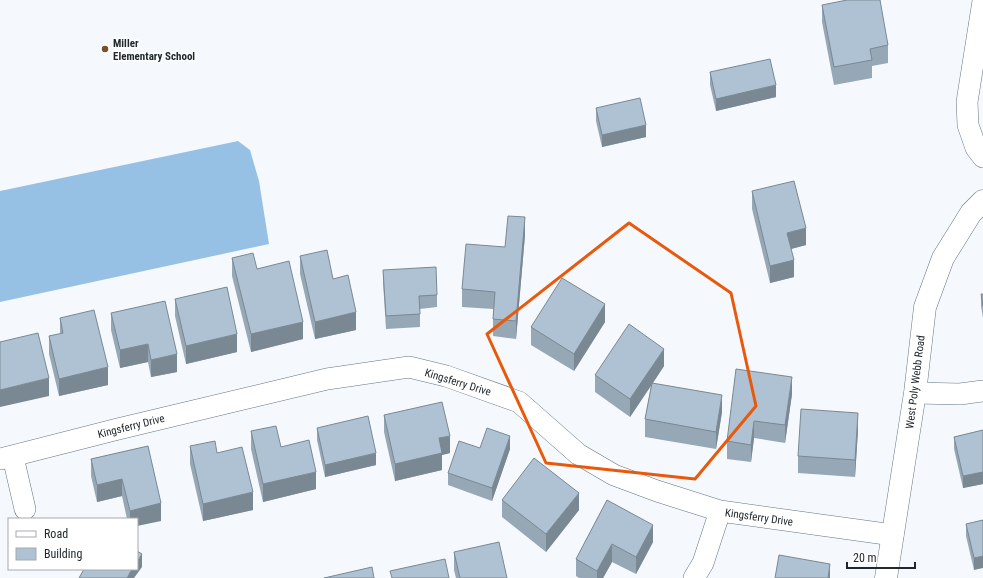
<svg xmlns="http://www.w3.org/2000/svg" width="983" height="578" viewBox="0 0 983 578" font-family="'Roboto Condensed',sans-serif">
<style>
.forest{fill:#97c1e4}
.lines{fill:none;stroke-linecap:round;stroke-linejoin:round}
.minor-casing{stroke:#647584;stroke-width:22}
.tertiary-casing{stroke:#647584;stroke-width:23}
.minor{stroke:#fff;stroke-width:21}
.tertiary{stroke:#fff;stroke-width:22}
.wall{fill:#96a7b5}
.shaded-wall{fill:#7a8894}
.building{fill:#afc2d3;stroke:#7a8894}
.marked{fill:none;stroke:#e8590c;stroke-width:3;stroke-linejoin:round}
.poi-dot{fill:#76512c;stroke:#fff;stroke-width:1.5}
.labels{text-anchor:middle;stroke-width:3;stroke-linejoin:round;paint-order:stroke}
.poi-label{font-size:11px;font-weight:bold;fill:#20282e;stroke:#fff;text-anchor:start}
.street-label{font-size:11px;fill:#20282e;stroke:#fff}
</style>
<rect width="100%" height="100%" fill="#f5f9fd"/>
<path class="forest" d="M238,141L250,150L259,181L269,244L0,302V191Z"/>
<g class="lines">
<g class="minor-casing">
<path id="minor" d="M983,1L967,102L968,125L976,148L983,157
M915,393L960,394L983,391
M13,457L25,509
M0,459L118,429L327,379L409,367L446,376L519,402L578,454L614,475L657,491L720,511L893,535
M694,578L703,563L720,511"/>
</g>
<g class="tertiary-casing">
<path id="tertiary" d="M886,578L915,393L925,307L943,258L971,213L983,201"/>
</g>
<use href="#minor" class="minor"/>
<use href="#tertiary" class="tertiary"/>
</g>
<path class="wall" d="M822,5L888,45V63L872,66V78L834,85L822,22Z
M710,72L776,97L716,111L710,85Z
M596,108L646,137L602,147L596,121Z
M752,191L806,245L791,249L794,277L770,283L752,209Z
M525,235L516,339L493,336V309L462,307V289L505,247Z
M300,256L333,279L356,330L315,339L300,274Z
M232,258L257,269L303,339L251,352L232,276Z
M383,270L437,295V307L420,309V327L386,329L383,282Z
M981,294H983V318L981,306Z
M175,299L237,352L186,364L175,316Z
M111,313L177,372L151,377L148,362L120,368L111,330Z
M60,318L108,385L59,396L49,354V336L60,334Z
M605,322L574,371L531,345V327Z
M664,366L653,383L722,412L716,449L645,437V419L651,386L630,417L595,392V375Z
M792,394L785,443L754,438L751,462L727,459V441Z
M384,415L450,453L442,455V470L395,481L384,432Z
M317,428L376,465L325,477L317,440Z
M858,430L855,477L798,473V456Z
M983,430V484L963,488L954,449V437Z
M251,431L281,447L316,489L263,502L251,449Z
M148,446L161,521L137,519H127L122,496L97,502L91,476V459Z
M190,446L217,453L253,510L203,521L190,464Z
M480,448L510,449L492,501L448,485V473Z
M502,500L579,510L546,552L502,517Z
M607,500L653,542L636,574L612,562L603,578H579L576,576V559Z
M983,520L974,570L966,536V524Z
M454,552L507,578H456L454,570Z"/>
<path class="shaded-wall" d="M776,85V97L716,111V99Z
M646,125V137L602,147V135Z
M525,217V235L516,339V321Z
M806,228V245L787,250V233Z
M794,260V277L770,283V266Z
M605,304V322L574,371V354Z
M356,312V330L315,339V322Z
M303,322V339L251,352V334Z
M237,334V352L186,364V346Z
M148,344V362L120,368V350Z
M664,349V366L630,417V399Z
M177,354V372L151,377V360Z
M108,367V385L59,396V379Z
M792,377V394L785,443V425Z
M49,378V396L0,407V390Z
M722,395V412L716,449V432Z
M858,413V430L855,477V460Z
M754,421V438L751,462V445Z
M450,436V453L442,455V470L395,481V464L439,438Z
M510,436V449L492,501V488Z
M376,453V465L325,477V465Z
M316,472V489L263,502V484Z
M983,472V484L963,488V476Z
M122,479V496L97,502V485Z
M253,492V510L203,521V504Z
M579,493V510L546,552V534Z
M161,503V521L137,526V519H130V511Z
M653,525V542L636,574V557Z
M612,544V562L603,578H597V571Z
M142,554V567L134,578H127L132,569H137V562Z
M983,556V568L974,570V558Z
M830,564V578H828Z"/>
<path class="building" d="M847,0H880L888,45L870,49L872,60L834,67L822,5Z
M770,59L776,85L716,99L710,72Z
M640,98L646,125L602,135L596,108Z
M794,181L806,228L787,233L794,260L770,266L752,191Z
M508,216L525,217L516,321L493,319L495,292L462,289L466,244L505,247Z
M327,250L333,279L348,275L356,312L315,322L300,256Z
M253,253L257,269L289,261L303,322L251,334L232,258Z
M436,267L437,295L419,296L420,314L386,316L383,270Z
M562,278L605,304L574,354L531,327Z
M227,287L237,334L186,346L175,299Z
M981,294H983V306Z
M165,301L177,354L151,360L148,344L120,350L111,313Z
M94,310L108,367L59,379L49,336L63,333L60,318Z
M629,324L664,349L630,399L595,375Z
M38,333L49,378L0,390V342Z
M736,369L792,377L785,425L754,421L751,445L727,441Z
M652,383L722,395L716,432L645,419Z
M442,402L450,436L439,438L442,453L395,464L384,415Z
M801,409L858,413L855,460L798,456Z
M368,416L376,453L325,465L317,428Z
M276,426L281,447L309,440L316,472L263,484L251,431Z
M487,428L510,436L492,488L448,473L459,441L480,448Z
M983,430V472L963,476L954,437Z
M215,441L217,453L242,447L253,492L203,504L190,446Z
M148,446L161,503L130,511L122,479L97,485L91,459Z
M534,458L579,493L546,534L502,500Z
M607,500L653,525L636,557L612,544L597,571L576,559Z
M983,520V556L974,558L966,524Z
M499,542L507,578H460L454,552Z
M137,551L142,554L137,562Z
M779,555L830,564L828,578H775Z
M445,559L449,578H392L390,571Z
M372,567L374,578H324Z
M84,569H132L127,578H79Z"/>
<path class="marked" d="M629,223L731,293L756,406L695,479L546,463L487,334Z"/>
<circle class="poi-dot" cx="105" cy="49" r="4"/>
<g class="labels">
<g class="poi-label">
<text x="113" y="47">Miller<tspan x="113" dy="13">Elementary School</tspan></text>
</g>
<g class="street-label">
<text transform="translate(458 382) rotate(17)" y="4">Kingsferry Drive</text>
<text transform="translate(915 382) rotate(-83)" y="4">West Poly Webb Road</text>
<text transform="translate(131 426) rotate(-14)" y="4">Kingsferry Drive</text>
<text transform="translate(759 517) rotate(8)" y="4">Kingsferry Drive</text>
</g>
</g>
<rect x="8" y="518" width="130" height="52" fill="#ffffff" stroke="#a6a9ab"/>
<rect x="16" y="531" width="20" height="6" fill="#ffffff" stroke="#a6a9ab"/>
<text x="44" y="538" font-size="12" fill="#20282e">Road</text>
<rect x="16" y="548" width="20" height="12" fill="#afc2d3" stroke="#a6a9ab"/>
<text x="44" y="558" font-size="12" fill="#20282e">Building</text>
<path d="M847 562v6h68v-6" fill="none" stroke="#20282e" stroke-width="2"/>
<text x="853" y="562" font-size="12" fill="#20282e" stroke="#ffffff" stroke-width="3" paint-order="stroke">20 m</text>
</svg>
